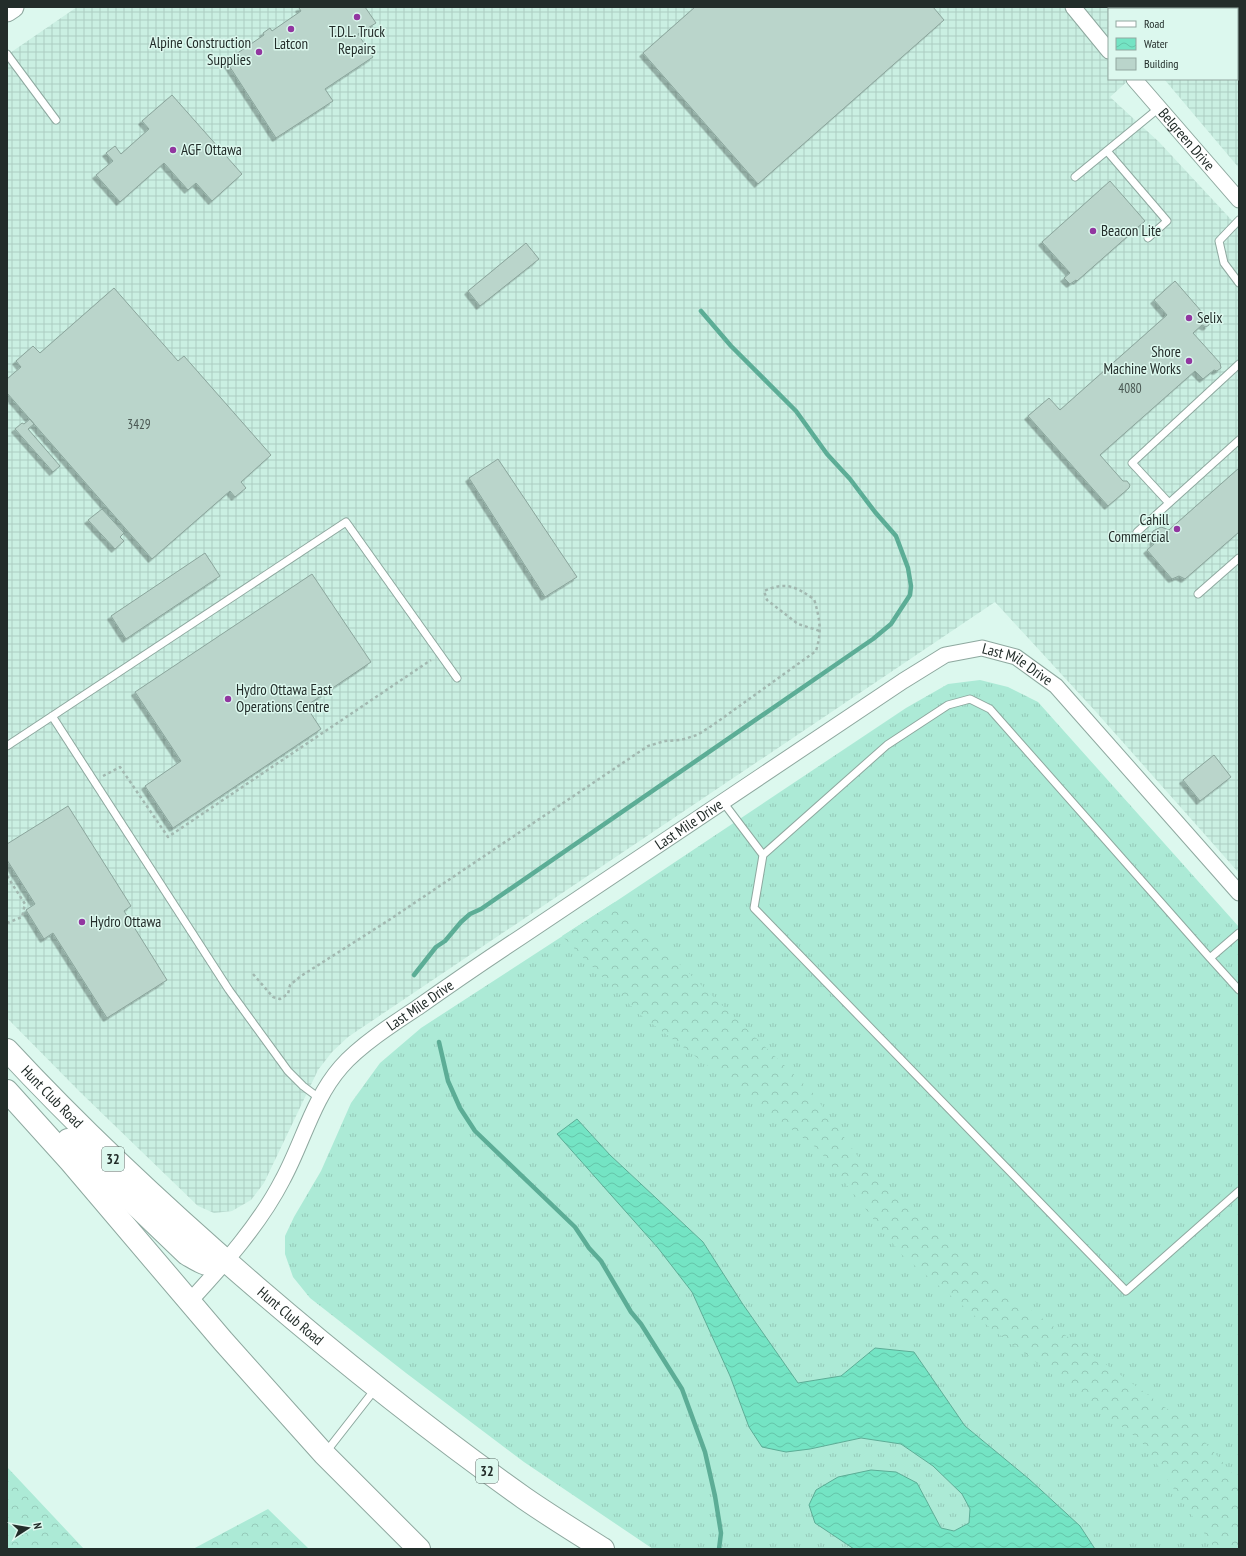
<svg xmlns="http://www.w3.org/2000/svg" width="1246" height="1556" viewBox="0 0 1246 1556" font-family="'PT Sans Narrow',sans-serif">
<style>
.industrial{fill:url(#industrial-grid)}
.grass{fill:url(#grass-tufts)}
.forest{fill:url(#forest-crowns)}
.water{fill:url(#water-waves);stroke:#5cad96}
.lines{fill:none;stroke-linecap:round;stroke-linejoin:round}
.stream{stroke:#5cad96;stroke-width:4.5}
.building{fill:#bad5cb;stroke:#8ba59c;filter:url(#shadow)}
.service-casing{stroke:#8ea89f;stroke-width:9}
.minor-casing{stroke:#8ea89f;stroke-width:17}
.secondary-casing{stroke:#8ea89f;stroke-width:23}
.primary-casing{stroke:#8ea89f;stroke-width:24}
.path{stroke:#a2b8b0;stroke-width:2.5;stroke-dasharray:3 3;stroke-linecap:butt}
.service{stroke:#fff;stroke-width:7}
.minor{stroke:#fff;stroke-width:15}
.secondary{stroke:#fff;stroke-width:21}
.primary{stroke:#fff;stroke-width:22}
.poi-dot{fill:#9236a0;stroke:#dcf8ee;stroke-width:1.5}
.labels{text-anchor:middle;stroke-width:3;stroke-linejoin:round;paint-order:stroke}
.number-label{font-size:13px;fill:#495752}
.shield{fill:#dcf8ee;stroke:#5a6a65;stroke-width:1}
.shield-label{font-size:14px;font-weight:bold;fill:#232d2a}
.poi-label{font-size:15px;fill:#232d2a;stroke:#dcf8ee;text-anchor:start}
.street-label{font-size:15px;fill:#232d2a;stroke:#dcf8ee}
</style>
<defs>
<pattern id="industrial-grid" width="8" height="8" patternUnits="userSpaceOnUse"><rect width="8" height="8" fill="#caefe2"/><path d="M0 4h8M4 0v8" fill="none" stroke="#adcdc2"/></pattern>
<pattern id="grass-tufts" width="24" height="20" patternUnits="userSpaceOnUse"><rect width="24" height="20" fill="#acead6"/><path d="M3 7l-1-3M5 7V3M7 7l1-3M15 17l-1-3M17 17v-4M19 17l1-3" fill="none" stroke="#94c9b8"/></pattern>
<pattern id="forest-crowns" width="20" height="18" patternUnits="userSpaceOnUse"><rect width="20" height="18" fill="#acead6"/><path d="M2 6a3 3 0 1 1 6 0M12 15a3 3 0 1 1 6 0" fill="none" stroke="#94c9b8"/></pattern>
<pattern id="water-waves" width="16" height="10" patternUnits="userSpaceOnUse"><rect width="16" height="10" fill="#74e4c4"/><path d="M0 5q4-4 8 0t8 0" fill="none" stroke="#64c4a9"/></pattern>
<filter id="shadow"><feDropShadow dx="-3.5" dy="3.5" stdDeviation="0" flood-color="#0004"/></filter>
</defs>
<rect width="100%" height="100%" fill="#dcf8ee"/>
<path class="industrial" d="M77,7H1239V168L1164,79H1237V9H1109V79H1130L1110,97L1159,142L1239,228V873L1097,713L995,602L348,1037L332,1052L318,1070L264,1183L251,1200L232,1211L214,1213L198,1206L80,1092L7,1018V55Z"/>
<path class="grass" d="M980,680L1008,687L1038,702L1239,927V1549H1095L1080,1526L1029,1479L965,1426L914,1352L875,1348L841,1376L798,1383L742,1303L703,1242L610,1155L577,1119L621,1205L658,1248L692,1292L730,1376L749,1427L810,1449L861,1438L901,1444L933,1466L962,1494L970,1509L969,1523L954,1531L941,1528L917,1483L816,1523L854,1549H653L524,1462L406,1373L310,1298L293,1277L285,1254V1236L294,1217L321,1171L351,1103L380,1063L421,1028L615,902L906,708L948,684Z"/>
<path class="forest" d="M615,902L812,1092L871,1175L978,1272L1191,1426L1239,1481V1549H1215L1141,1441L976,1317L902,1255L819,1150L638,1013L562,936Z
M7,1467L84,1549H7Z
M268,1509L309,1549H193Z"/>
<path class="water" d="M577,1119L610,1155L703,1242L742,1303L798,1383L841,1376L875,1348L914,1352L965,1426L1029,1479L1080,1526L1095,1549H854L815,1523L809,1505L816,1490L838,1477L871,1470L896,1472L917,1483L941,1528L954,1531L969,1523L970,1509L962,1494L933,1466L901,1444L861,1438L810,1449L786,1452L762,1447L749,1427L730,1376L692,1292L658,1248L557,1134Z"/>
<g class="lines">
<path class="stream" d="M414,975L436,947L445,941L461,922L470,914L481,909L873,639L891,624L910,595L911,586L908,568L896,536L875,512L850,479L827,454L796,411L731,346L701,311
M439,1042L448,1081L460,1108L475,1131L575,1227L589,1248L601,1261L631,1312L641,1324L682,1389L705,1452L715,1496L721,1533L719,1549"/>
</g>
<path class="building" d="M301,7H365L376,23L358,34L373,57L325,89L333,101L276,138L226,61L264,35L263,33L270,28L272,31L301,11L299,8Z
M695,7H933L944,20L758,184L643,53Z
M172,95L242,174L212,201L196,183L188,190L164,163L120,202L96,175L113,161L106,153L115,146L121,154L149,129L142,121Z
M1110,181L1145,221L1077,281L1076,280L1070,284L1064,278L1070,273L1042,242Z
M526,243L539,259L480,306L468,291Z
M1175,281L1208,319L1209,325L1206,327L1202,325L1193,333L1220,363L1221,368L1217,371L1214,370L1203,379L1195,371L1100,455L1123,481H1127L1130,485L1129,488L1108,506L1028,416L1049,398L1060,410L1167,315L1154,300Z
M114,288L178,361L184,356L271,455L241,482L246,488L235,497L230,491L152,559L7,393V379L21,367L16,361L33,346L40,353Z
M30,419L34,424L28,429L60,466L53,472L15,429L22,423L24,424Z
M498,459L577,577L545,597L469,478Z
M1239,468V532L1185,579L1179,576L1172,579L1147,550L1154,544L1152,535L1153,531L1161,527L1169,530Z
M102,509L124,533L120,537L124,541L115,549L88,520Z
M205,553L220,576L126,639L111,616Z
M312,574L371,662L306,706L321,729L173,828L145,786L181,761L135,692Z
M1214,755L1231,777L1200,801L1183,780Z
M68,806L131,906L124,911L167,980L107,1018L53,933L44,939L26,910L35,904L7,860V844Z"/>
<g class="lines">
<g class="service-casing">
<path id="service" d="M1126,7L1129,9
M1138,9L1141,7
M7,54L56,120
M1107,151L1167,221L1148,238
M1075,177L1159,108
M1239,220L1219,241L1224,263L1239,283
M1169,503L1132,463L1239,364
M1137,532L1239,440
M1198,594L1239,558
M52,716L229,990L288,1071L303,1086L319,1098
M7,746L346,522L457,678
M723,802L763,855L887,745L948,705L970,699L990,709L1210,958L1239,933
M763,855L754,908L1126,1291L1239,1191
M1210,958L1239,990
M326,1452L376,1388"/>
</g>
<g class="minor-casing">
<g id="minor">
<path d="M1073,7L1109,51"/>
<path id="s1" d="M1134,79L1239,200"/>
<path id="s2" d="M190,1301C224,1264 260,1224 283,1179C303,1142 313,1099 341,1067C359,1046 394,1023 417,1008C451,984 486,960 521,937C648,852 775,767 903,681L945,655L982,648L1016,657L1056,686L1239,893"/>
</g>
</g>
<g class="secondary-casing">
<path id="secondary" d="M7,11L13,7"/>
</g>
<g class="primary-casing">
<g id="primary">
<path id="s3" d="M7,1050C85,1134 169,1212 256,1287C342,1361 431,1432 524,1498C550,1516 576,1532 603,1549"/>
<path d="M7,1091L70,1161L223,1341L324,1454L419,1549"/>
<path d="M68,1140L187,1254C204,1264 206,1267 226,1262"/>
</g>
</g>
<path class="path" d="M103,776L120,767L168,837L431,660
M7,876L25,904L22,917L7,923
M253,974L273,997L280,999L288,994L290,985L301,976L389,920L648,746L665,741L681,740L697,735L713,725L816,651C822,631 820,619 814,599C796,587 786,581 764,591L767,600L798,624L820,631"/>
<use href="#service" class="service"/>
<use href="#minor" class="minor"/>
<use href="#secondary" class="secondary"/>
<use href="#primary" class="primary"/>
</g>
<g class="poi-dot">
<circle cx="357" cy="17" r="4"/>
<circle cx="291" cy="29" r="4"/>
<circle cx="259" cy="52" r="4"/>
<circle cx="173" cy="150" r="4"/>
<circle cx="1093" cy="231" r="4"/>
<circle cx="1189" cy="318" r="4"/>
<circle cx="1189" cy="361" r="4"/>
<circle cx="1177" cy="529" r="4"/>
<circle cx="228" cy="699" r="4"/>
<circle cx="82" cy="922" r="4"/>
</g>
<g class="labels">
<g class="number-label">
<text x="1130" y="393">4080</text>
<text x="139" y="429">3429</text>
</g>
<g class="shield">
<rect x="102" y="1147" width="22" height="24" rx="3"/>
<rect x="476" y="1459" width="22" height="24" rx="3"/>
</g>
<g class="shield-label">
<text x="113" y="1164">32</text>
<text x="487" y="1476">32</text>
</g>
<g class="poi-label">
<text x="357" y="37" text-anchor="middle">T.D.L. Truck<tspan x="357" dy="17">Repairs</tspan></text>
<text x="251" y="48" text-anchor="end">Alpine Construction<tspan x="251" dy="17">Supplies</tspan></text>
<text x="291" y="49" text-anchor="middle">Latcon</text>
<text x="181" y="155">AGF Ottawa</text>
<text x="1101" y="236">Beacon Lite</text>
<text x="1197" y="323">Selix</text>
<text x="1181" y="357" text-anchor="end">Shore<tspan x="1181" dy="17">Machine Works</tspan></text>
<text x="1169" y="525" text-anchor="end">Cahill<tspan x="1169" dy="17">Commercial</tspan></text>
<text x="236" y="695">Hydro Ottawa East<tspan x="236" dy="17">Operations Centre</tspan></text>
<text x="90" y="927">Hydro Ottawa</text>
</g>
<g class="street-label">
<text dy="5" stroke="none"><textPath href="#s1" startOffset="80">Belgreen Drive</textPath></text>
<text dy="5" stroke="none"><textPath href="#s2" startOffset="1089">Last Mile Drive</textPath></text>
<text dy="5" stroke="none"><textPath href="#s2" startOffset="705">Last Mile Drive</textPath></text>
<text dy="5" stroke="none"><textPath href="#s2" startOffset="381">Last Mile Drive</textPath></text>
<text dy="5" stroke="none"><textPath href="#s3" startOffset="65">Hunt Club Road</textPath></text>
<text dy="5" stroke="none"><textPath href="#s3" startOffset="389">Hunt Club Road</textPath></text>
</g>
</g>
<rect width="1246" height="1556" fill="none" stroke="#232d2a" stroke-width="16"/>
<rect x="1108" y="8" width="130" height="72" fill="#dcf8ee" stroke="#92a7a0"/>
<rect x="1116" y="21" width="20" height="6" fill="#ffffff" stroke="#92a7a0"/>
<text x="1144" y="28" font-size="12" fill="#232d2a">Road</text>
<rect x="1116" y="38" width="20" height="12" fill="url(#water-waves)" stroke="#92a7a0"/>
<text x="1144" y="48" font-size="12" fill="#232d2a">Water</text>
<rect x="1116" y="58" width="20" height="12" fill="#bad5cb" stroke="#92a7a0"/>
<text x="1144" y="68" font-size="12" fill="#232d2a">Building</text>
<g transform="translate(28 1528) rotate(78)" stroke="#dcf8ee" stroke-width="3" paint-order="stroke">
<path d="M0-3L7 15L0 10L-7 15Z" fill="#232d2a"/>
<text y="-6" font-size="11" font-weight="bold" text-anchor="middle" fill="#232d2a">N</text>
</g>
</svg>
